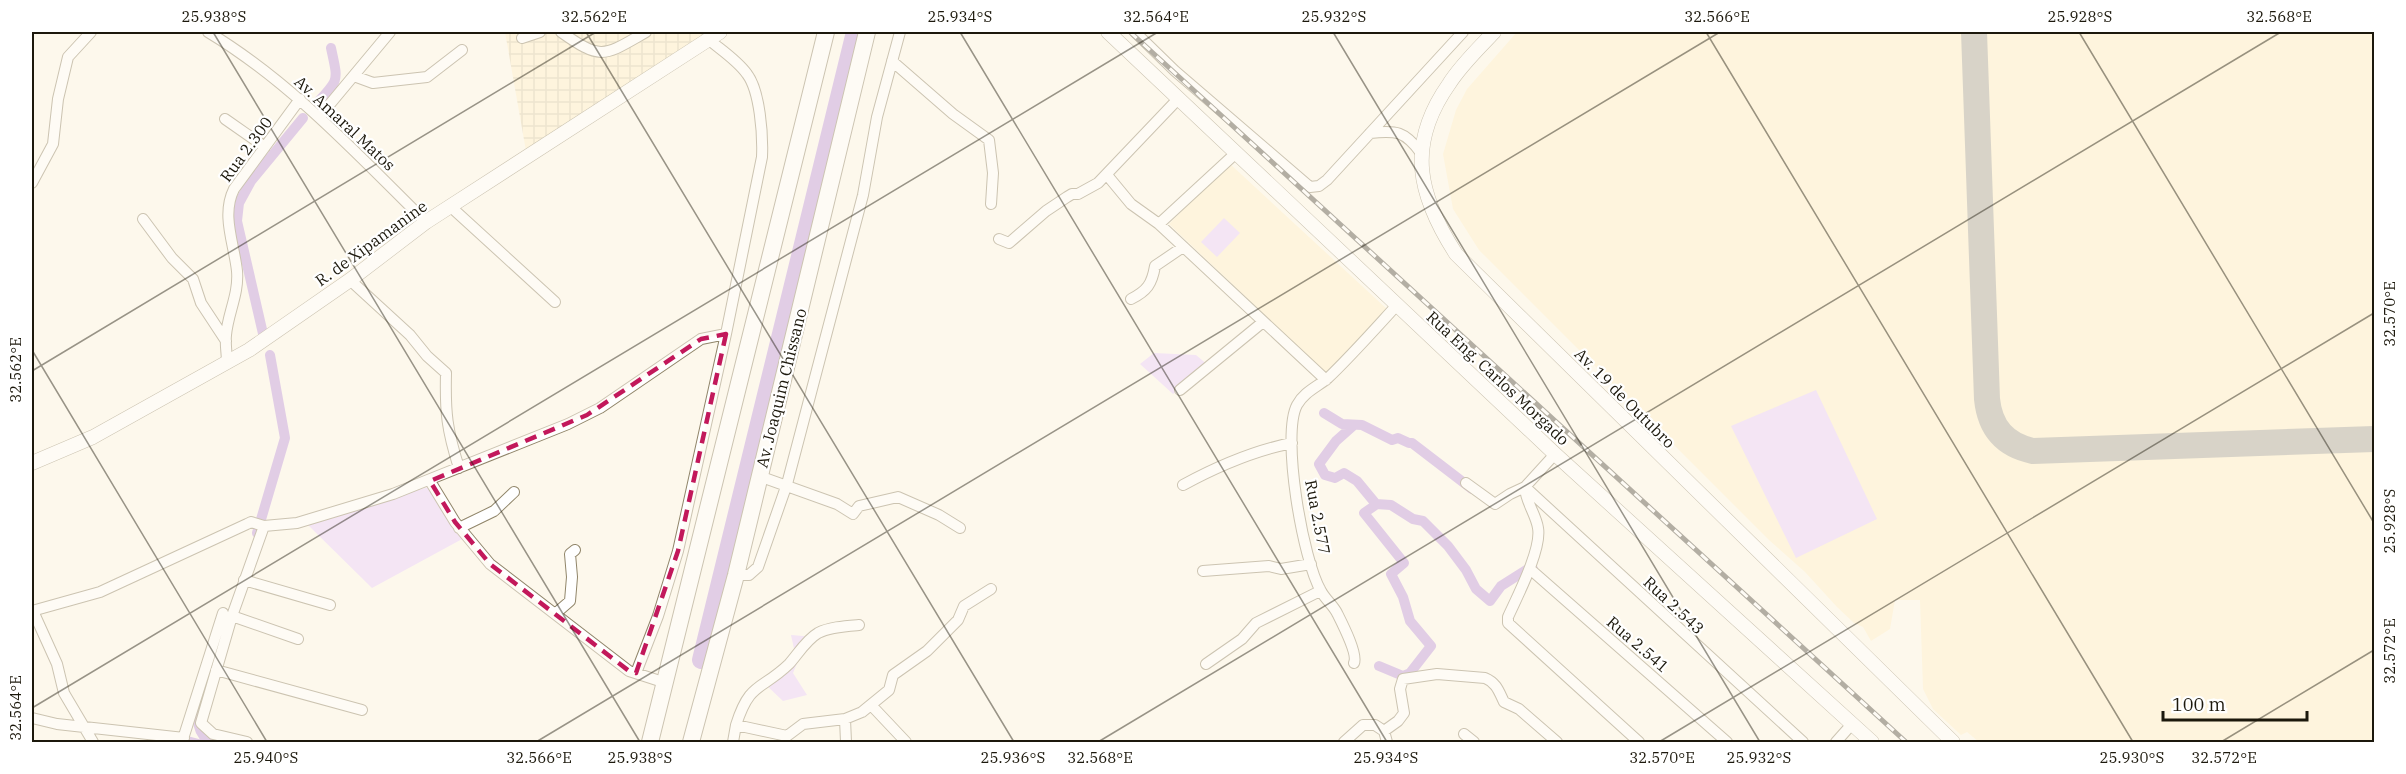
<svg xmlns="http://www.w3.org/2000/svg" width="2406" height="774" viewBox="0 0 2406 774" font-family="'IBM Plex Serif',serif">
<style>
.built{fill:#fef0c9}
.industrial{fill:url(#industrial-grid)}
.grass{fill:#e8cefd}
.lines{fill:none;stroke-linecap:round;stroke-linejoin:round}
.stream{stroke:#bf9adc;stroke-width:3}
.canal{stroke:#bf9adc;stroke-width:10}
.river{stroke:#bf9adc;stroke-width:18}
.taxiway{stroke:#aca79b;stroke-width:26}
.minor-casing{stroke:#908569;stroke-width:12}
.tertiary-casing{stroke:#908569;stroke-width:15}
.primary-casing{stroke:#908569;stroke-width:18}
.minor{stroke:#fff;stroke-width:10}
.tertiary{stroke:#fff;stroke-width:14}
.primary{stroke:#fff;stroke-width:16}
.rail-casing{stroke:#5a564a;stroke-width:5}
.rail{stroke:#fff;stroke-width:3;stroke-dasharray:9;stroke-linecap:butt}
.marked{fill:none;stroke:#c2185b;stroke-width:4.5;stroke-dasharray:12 8;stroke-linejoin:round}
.ticks{fill:none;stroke:#1c180c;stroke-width:1.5;stroke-opacity:0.45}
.labels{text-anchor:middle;stroke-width:4.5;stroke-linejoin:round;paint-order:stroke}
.street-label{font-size:16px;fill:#1c180c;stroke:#fff}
.neatline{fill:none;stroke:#1c180c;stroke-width:2}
.ticks-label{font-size:15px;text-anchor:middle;fill:#1c180c}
</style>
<defs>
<pattern id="industrial-grid" width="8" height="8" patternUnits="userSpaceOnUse" patternTransform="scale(1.5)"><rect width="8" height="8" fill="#fef0c9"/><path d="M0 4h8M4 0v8" fill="none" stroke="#d9cdab"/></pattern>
</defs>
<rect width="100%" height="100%" fill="#fdf8ec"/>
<path class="built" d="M1517,32H2374V742H1979L1967,732L1961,735L1933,709L1923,689L1920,600H1895L1890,629L1871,641L1863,627L1854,623L1837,607L1805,572L1769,540L1479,250L1453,209L1443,154L1456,110L1467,89Z
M1229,163L1388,310L1329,376L1169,224Z"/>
<path class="industrial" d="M505,32H712L526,151Z"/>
<path class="grass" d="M1224,218L1240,233L1217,257L1201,242Z
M1154,353L1196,355L1209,366L1173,394L1140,364Z
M1816,390L1877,519L1796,558L1731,426Z
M438,484L464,538L372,588L307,524Z
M791,635L815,637L800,656L793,673L807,695L783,701L764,683L795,653Z"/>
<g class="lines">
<path class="stream" d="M188,741L189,738L204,742"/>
<path class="canal" d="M316,104C340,79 338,81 331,48
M264,338L237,221L239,203L251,181L303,118
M1324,413L1342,424L1362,425L1392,440L1398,438L1409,443H1412L1472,489
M1354,425L1336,441L1319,464L1325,475L1335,478L1344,473L1357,481L1376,504L1391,505L1413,519L1423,521L1448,546L1466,570L1476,589L1490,601L1501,586L1531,567L1533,569
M1377,504L1364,513L1404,563L1391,574L1403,597L1410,621L1431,646L1410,673L1403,676L1379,666
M257,533L285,438L270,355
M209,679C202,701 188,724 209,742"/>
<path class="river" d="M701,660L855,32"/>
<path class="taxiway" d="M1974,32L1987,399C1990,428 2005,445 2033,451L2374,439"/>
<g class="minor-casing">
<path id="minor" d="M208,32C291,82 357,154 426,222
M561,32C602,61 604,56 646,32
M1135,32L1175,71L1310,187L1319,186L1327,180L1463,32
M522,38L540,32
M892,61L953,114L989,140L993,173L991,204
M354,76L373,83L427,77L462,50
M320,116L390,32
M225,119L265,147
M1370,133C1396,130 1405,131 1421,153
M1107,175L1131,204L1159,224L1326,380
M32,183L53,144L58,99L68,57L91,32
M451,207L555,302
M143,219L172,258L193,279L201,303L226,341
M1159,224L1236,153
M999,239L1009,243L1046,211L1067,197L1072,194H1078L1098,183L1179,98
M350,280L410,335L427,356L446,373C445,413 447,430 459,468
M1131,299C1147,291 1152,284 1155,266L1183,247
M227,363C227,354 225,344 226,335C228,313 239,294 237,271C234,243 221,215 234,189L300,99
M1180,390L1263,322
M759,476L837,504L853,514L859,506L898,497L939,515L960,528
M430,481L455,522L490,564L629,671L666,683
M1466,483L1495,504L1510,494L1525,487L1555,454
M1183,485C1218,466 1252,451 1292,443
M1525,487L1803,742
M1525,487C1525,501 1536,514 1538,528C1542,549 1517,597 1508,617V623L1639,742
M459,528L494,511L514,492
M1530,569L1727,742
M1203,571L1269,566L1281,569L1311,564
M736,575H749L758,567L787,484L823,347L863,195L877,117L900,32
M244,580L330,605
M32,611L100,592L247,524L251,522L264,526
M33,611L57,664L64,693L93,742
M555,614L570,601L572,577L570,554L575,550
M232,616L298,639
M1354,663C1358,654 1342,623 1337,613C1333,605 1325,599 1321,591C1303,561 1281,435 1297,405C1304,392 1317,387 1328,378C1352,355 1374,330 1397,305
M1206,664L1242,639L1256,623L1318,592L1320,589
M216,670L362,710
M636,673L658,616L678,551L726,334L762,157C763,135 760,91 747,74C737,60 721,50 708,39
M872,706L906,742
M32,718L57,724L184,738
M845,719L846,742
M736,725C750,681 761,691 789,664C798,654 806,640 818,633C829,627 846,626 859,625
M1384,731L1387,742
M1464,734L1474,742
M182,742L223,613
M247,742L213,734L201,723L232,616L264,526L297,523L393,494L568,424L600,408L701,339L726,334
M733,742L736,725L787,736
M785,742L787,736L803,724L845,719L862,712L889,690L893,675L927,651L958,620L964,606L991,589
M1344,742L1363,725H1375L1384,731L1398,721L1404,713L1400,689L1403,679L1437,674L1485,678C1497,683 1499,692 1504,702L1519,709L1557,742
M1836,742L1852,724"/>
</g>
<g class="tertiary-casing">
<path id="tertiary" d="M1108,32L1555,454L1872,742
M1494,32C1479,48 1461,65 1449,84C1406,145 1418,195 1456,254L1953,742
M32,463L93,437L249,350L350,280L426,222L720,32"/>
</g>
<g class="primary-casing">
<path id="primary" d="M650,742L826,32
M691,742L736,575L867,32"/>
</g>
<use href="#minor" class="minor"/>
<use href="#tertiary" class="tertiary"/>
<use href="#primary" class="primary"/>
<g class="rail-casing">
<path id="rail" d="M1130,32L1906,742"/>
</g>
<use href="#rail" class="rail"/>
</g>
<path d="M0 0H2406V774H0ZM726,334L678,551L636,673L629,671L490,564L455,522L430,481L587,415L701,339Z" fill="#fdf8ec" fill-opacity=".55" fill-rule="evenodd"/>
<path class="marked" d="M726,334L678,551L636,673L629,671L490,564L455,522L430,481L587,415L701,339Z"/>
<path class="ticks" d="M213,32L640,742M586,32L1014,742M960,32L1387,742M1333,32L1760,742M1706,32L2133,742M2079,32L2374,523M32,34L35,32M32,350L267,742M32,371L596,32M32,708L1158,32M536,742L1720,32M1098,742L2281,32M1659,742L2374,313M2221,742L2374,650"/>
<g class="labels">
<g class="street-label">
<text transform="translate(345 123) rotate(43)" y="6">Av. Amaral Matos</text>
<text transform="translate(246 149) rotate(-54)" y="6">Rua 2.300</text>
<text transform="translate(371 243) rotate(-36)" y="6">R. de Xipamanine</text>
<text transform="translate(1498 378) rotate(43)" y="6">Rua Eng. Carlos Morgado</text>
<text transform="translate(781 388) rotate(-76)" y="6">Av. Joaquim Chissano</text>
<text transform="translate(1625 398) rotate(45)" y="6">Av. 19 de Outubro</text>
<text transform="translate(1318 517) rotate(79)" y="6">Rua 2.577</text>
<text transform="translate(1674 605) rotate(43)" y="6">Rua 2.543</text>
<text transform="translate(1638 644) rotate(41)" y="6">Rua 2.541</text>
</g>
</g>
<rect width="2406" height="774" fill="none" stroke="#ffffff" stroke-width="66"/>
<path d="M2163 711v9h144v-9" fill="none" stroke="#1c180c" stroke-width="3"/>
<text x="2172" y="711" font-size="18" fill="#1c180c" stroke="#ffffff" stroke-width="4.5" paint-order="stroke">100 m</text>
<rect x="33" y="33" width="2340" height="708" class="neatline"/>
<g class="ticks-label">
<text x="214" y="22">25.938°S</text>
<text x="594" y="22">32.562°E</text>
<text x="960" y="22">25.934°S</text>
<text x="1156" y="22">32.564°E</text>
<text x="1334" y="22">25.932°S</text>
<text x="1717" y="22">32.566°E</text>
<text x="2080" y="22">25.928°S</text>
<text x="2279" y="22">32.568°E</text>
<text transform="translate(2390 314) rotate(-90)" y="5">32.570°E</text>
<text transform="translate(16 370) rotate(-90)" y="5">32.562°E</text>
<text transform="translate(2390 521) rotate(-90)" y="5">25.928°S</text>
<text transform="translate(2390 651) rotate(-90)" y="5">32.572°E</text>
<text transform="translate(16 708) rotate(-90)" y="5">32.564°E</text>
<text x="266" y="763">25.940°S</text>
<text x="539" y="763">32.566°E</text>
<text x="640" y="763">25.938°S</text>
<text x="1013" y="763">25.936°S</text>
<text x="1100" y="763">32.568°E</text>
<text x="1386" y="763">25.934°S</text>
<text x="1662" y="763">32.570°E</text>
<text x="1759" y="763">25.932°S</text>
<text x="2132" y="763">25.930°S</text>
<text x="2224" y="763">32.572°E</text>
</g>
</svg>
